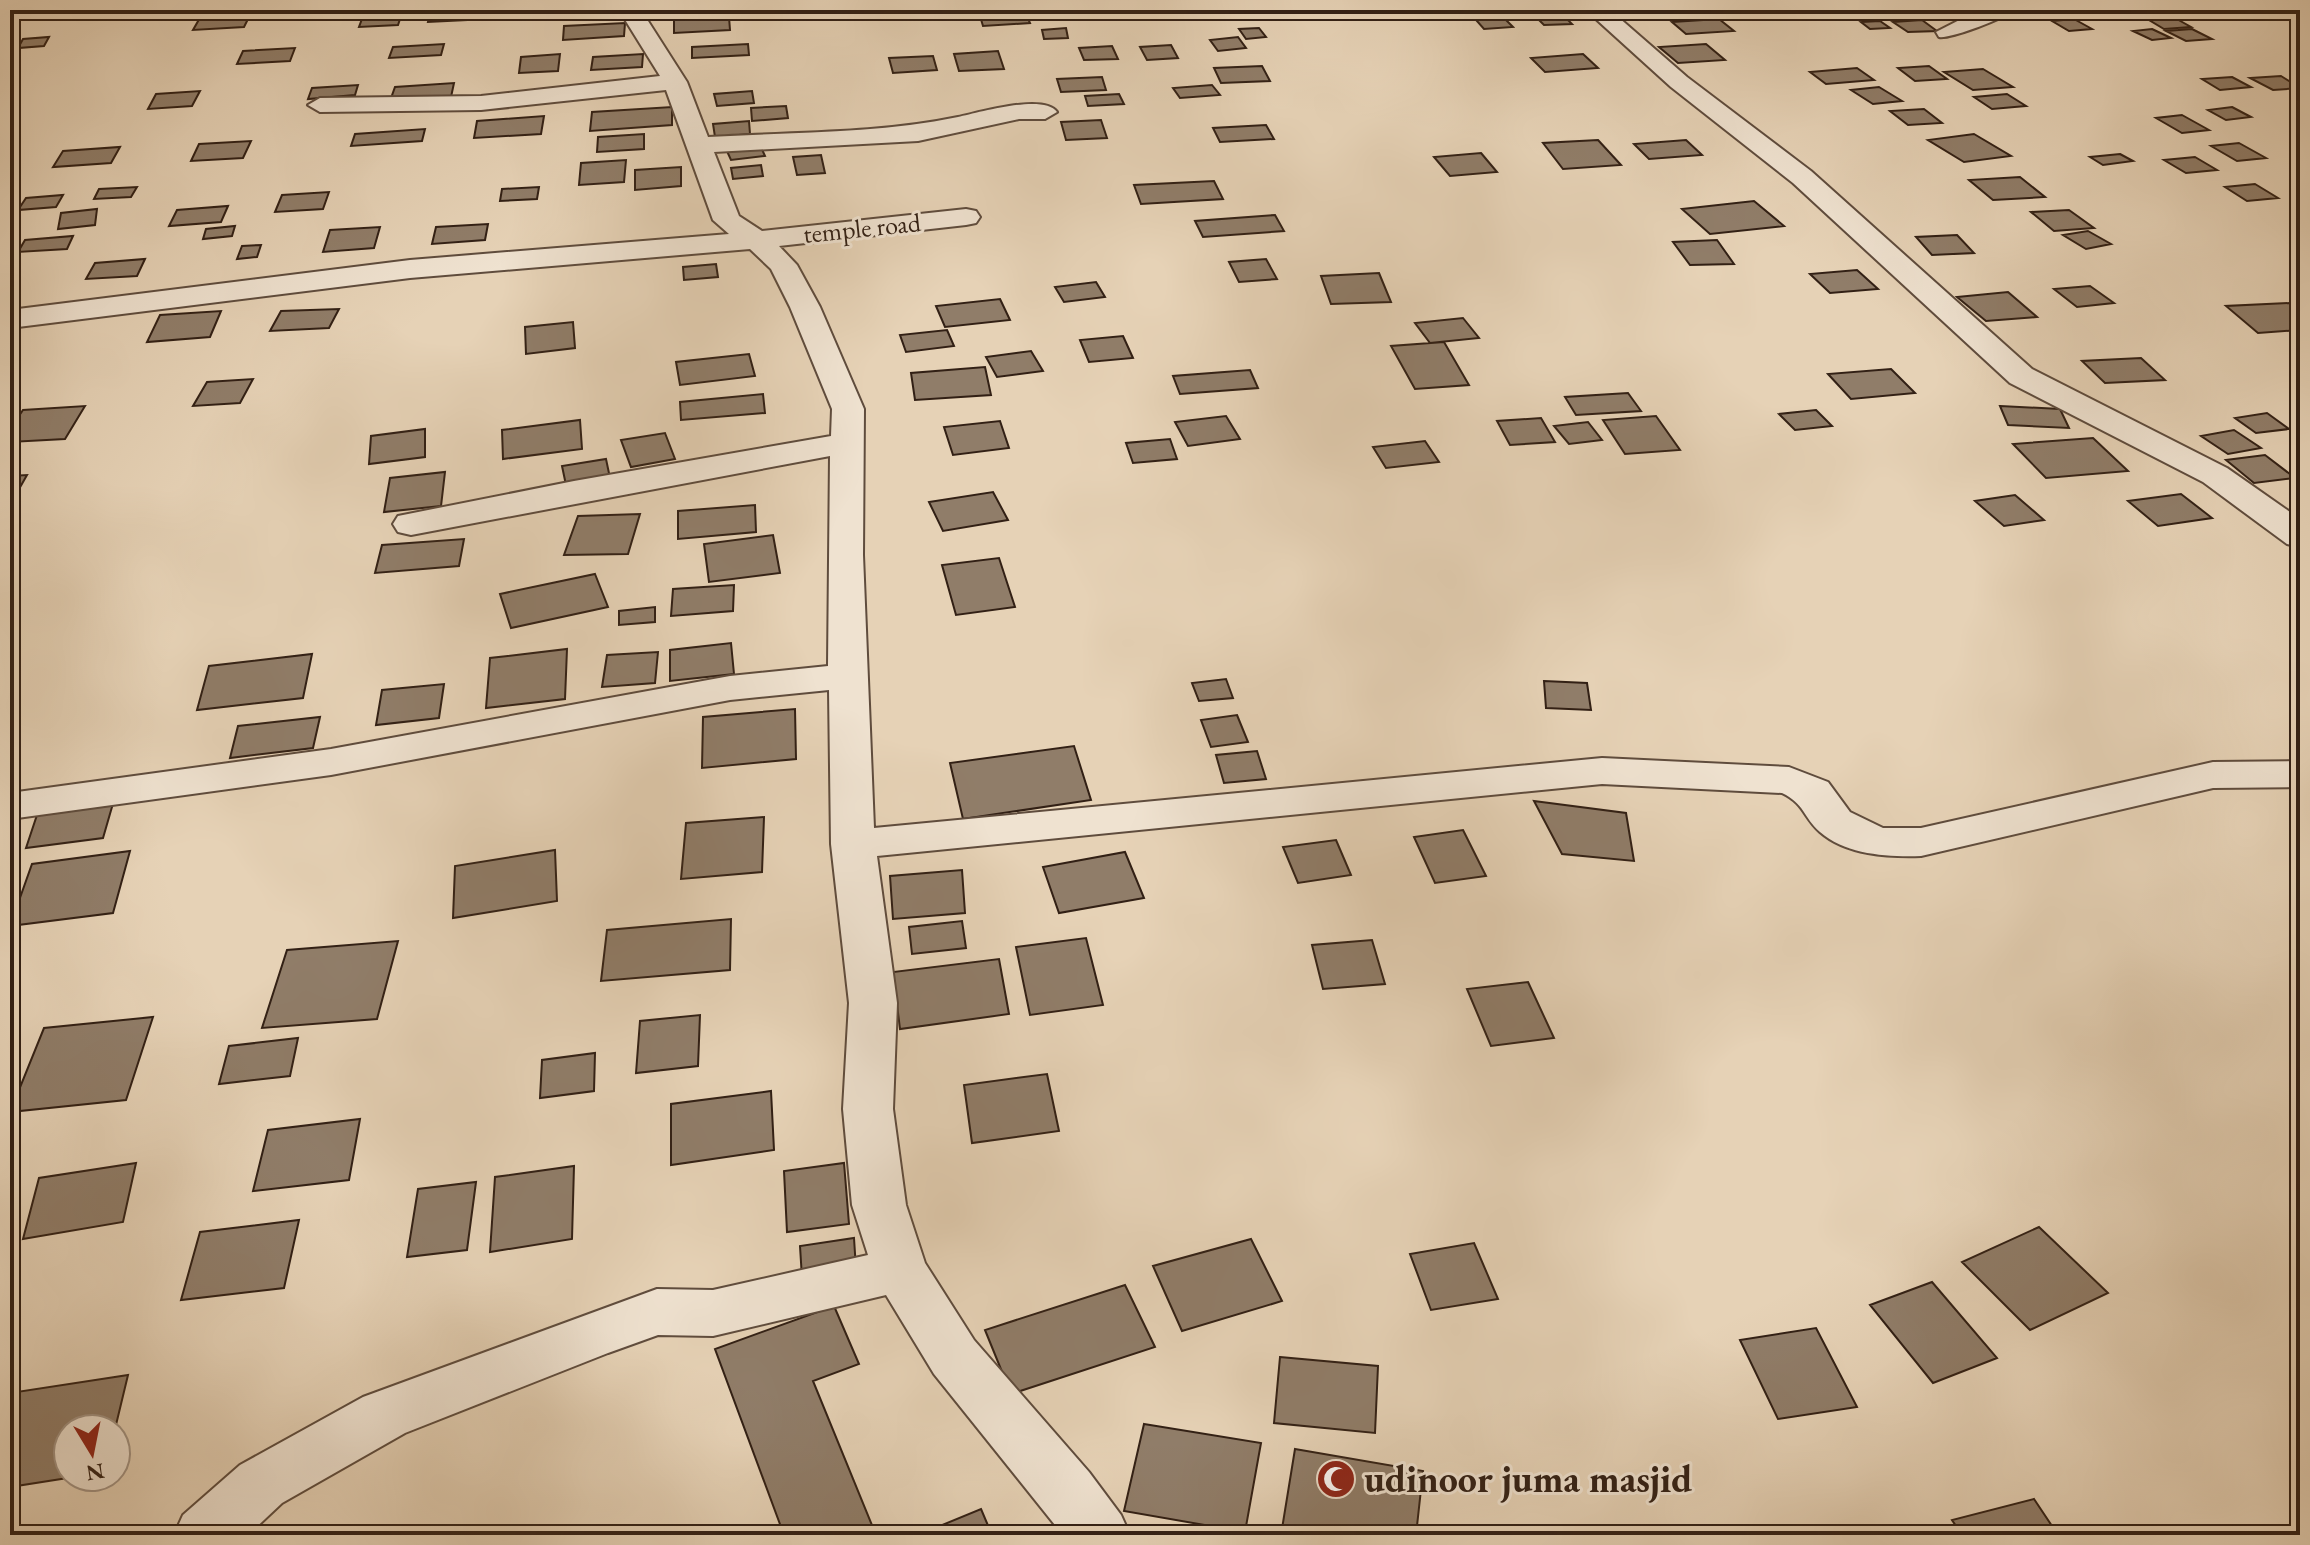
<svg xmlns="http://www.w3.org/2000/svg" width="2310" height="1545" viewBox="0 0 2310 1545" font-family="'EB Garamond',serif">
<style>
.building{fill:#907d69;stroke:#322015;stroke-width:2}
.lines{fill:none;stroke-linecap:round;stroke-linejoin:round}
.street-casing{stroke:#5f4c3d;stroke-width:4}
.street{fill:#efe2d0;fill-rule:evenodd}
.labels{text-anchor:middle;stroke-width:6;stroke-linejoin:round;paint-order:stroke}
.far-street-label{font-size:26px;fill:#322015;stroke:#efe2d0}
.near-poi-label{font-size:38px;font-weight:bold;fill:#322015;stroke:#efe2d0;text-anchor:start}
</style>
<rect width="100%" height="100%" fill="#e6d2b6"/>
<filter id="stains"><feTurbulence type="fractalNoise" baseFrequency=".0025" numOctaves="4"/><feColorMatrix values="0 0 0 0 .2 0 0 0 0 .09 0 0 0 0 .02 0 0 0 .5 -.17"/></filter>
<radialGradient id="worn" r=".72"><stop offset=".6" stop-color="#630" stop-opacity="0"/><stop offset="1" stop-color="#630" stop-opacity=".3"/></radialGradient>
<path class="building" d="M403,10L398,25L359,27L365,11Z
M431,10H469L467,20L428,22Z
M562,10H616V16L561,19Z
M802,10H839L840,17L804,19Z
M1635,10H1698L1704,15L1643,18Z
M251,13L244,27L193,30L201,16Z
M1026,14L1030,23L983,26L980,16Z
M729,17L730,30L674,33V20Z
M1565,17L1572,24L1544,25L1538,19Z
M2175,18L2191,27L2164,29L2149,20Z
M1505,19L1513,27L1484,29L1476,20Z
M1719,19L1734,31L1686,34L1672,22Z
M2074,19L2092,29L2069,31L2052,21Z
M1922,20L1937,31L1908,32L1893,22Z
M1880,21L1890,28L1870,29L1861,22Z
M625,23L624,36L563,40L564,26Z
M1066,28L1068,38L1044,39L1042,30Z
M1259,28L1266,37L1246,39L1239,29Z
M2152,29L2171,38L2152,40L2133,31Z
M2192,29L2212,39L2186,41L2166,31Z
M49,37L44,46L18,48L23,39Z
M1238,37L1246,48L1218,51L1210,40Z
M444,44L441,55L389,58L393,47Z
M748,44L749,55L692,58V47Z
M1706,44L1725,60L1678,63L1659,47Z
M1171,45L1178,58L1147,60L1140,47Z
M1112,46L1118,59L1084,60L1079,48Z
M295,48L290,61L237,64L243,51Z
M998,51L1004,69L959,71L954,54Z
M560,54L558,71L519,73L521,57Z
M643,54L642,67L591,70L593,57Z
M1583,54L1598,68L1545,72L1531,58Z
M933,56L937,70L893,73L889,58Z
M1262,66L1270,81L1221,83L1214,68Z
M1929,66L1947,79L1915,81L1898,68Z
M1857,68L1874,80L1826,84L1810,72Z
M1983,69L2013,87L1973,90L1944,72Z
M2281,76L2300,88L2273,90L2250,78Z
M1102,77L1106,90L1061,92L1057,79Z
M2232,77L2251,87L2220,90L2202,79Z
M454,83L451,97L390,101L395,87Z
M358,85L355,95L308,99L312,88Z
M1212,85L1220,95L1180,98L1173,88Z
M1879,87L1902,101L1873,104L1851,90Z
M200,91L192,106L148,109L156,94Z
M752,91L754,103L717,106L714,94Z
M1119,94L1124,104L1088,106L1085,96Z
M2007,94L2026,106L1992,109L1974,97Z
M786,106L788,118L752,121L751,108Z
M672,107V125L590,131L592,112Z
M2232,107L2251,117L2226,120L2208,110Z
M1924,109L1942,123L1908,125L1890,111Z
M2182,115L2209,130L2182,133L2156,118Z
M544,116L541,134L474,138L477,121Z
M1101,120L1107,138L1066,140L1061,122Z
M749,121L750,134L715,137L713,124Z
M1266,125L1274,139L1220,142L1213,128Z
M425,129L422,141L351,146L355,134Z
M644,134V149L597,152L598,137Z
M1974,134L2011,156L1964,162L1928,140Z
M1598,140L1621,165L1563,169L1543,143Z
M1686,140L1702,155L1649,159L1634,144Z
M251,141L243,158L191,161L199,144Z
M2239,143L2266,158L2237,161L2211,146Z
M760,145L765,156L731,160L726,149Z
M120,147L111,163L53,167L63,151Z
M1481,153L1497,172L1450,176L1434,157Z
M2120,154L2133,161L2103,165L2090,157Z
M821,155L825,173L797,175L793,157Z
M2195,157L2217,170L2186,173L2164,160Z
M626,160L624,182L579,185L581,163Z
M761,165L763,176L733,179L731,168Z
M681,167V186L635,190V170Z
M2020,177L2045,197L1993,200L1969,180Z
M1214,181L1223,199L1141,204L1134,185Z
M2255,184L2278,198L2247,201L2225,187Z
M137,187L131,197L94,199L99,189Z
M539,187L537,199L500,201L502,189Z
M329,192L323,209L275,212L282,195Z
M63,195L56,207L18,210L26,198Z
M1754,201L1784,226L1710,234L1682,209Z
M228,206L221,222L169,226L177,210Z
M97,209L95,225L58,229L61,213Z
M2069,210L2094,228L2054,231L2031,212Z
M1275,215L1284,231L1203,237L1195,221Z
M488,224L485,240L432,244L436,227Z
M235,226L232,236L203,239L206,229Z
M380,227L374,248L323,252L330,230Z
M2088,231L2111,244L2086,249L2063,235Z
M1957,235L1974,253L1932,255L1916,237Z
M73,236L67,249L18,252L25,240Z
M1717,240L1734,264L1690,265L1673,242Z
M261,245L257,257L237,259L242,246Z
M145,259L137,276L86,279L95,263Z
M1266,259L1277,279L1239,282L1229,262Z
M716,264L718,277L684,280L683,267Z
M1857,270L1878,289L1830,293L1810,274Z
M1379,273L1391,302L1331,304L1321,276Z
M1096,282L1105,297L1064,302L1055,287Z
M2090,286L2114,303L2077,307L2054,289Z
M2008,292L2037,317L1986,321L1957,297Z
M1000,299L1010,320L945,327L936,306Z
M2290,303L2300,310V330L2258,333L2226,306Z
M339,309L329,328L270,331L281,311Z
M221,311L210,337L147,342L160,315Z
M1463,318L1479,338L1430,343L1415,323Z
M573,322L575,348L526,354L525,327Z
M947,330L954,346L906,352L900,335Z
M1123,336L1133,358L1089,362L1080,340Z
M1444,342L1469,385L1415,389L1391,346Z
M1031,351L1043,371L997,377L986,357Z
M749,354L755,376L680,385L676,362Z
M2141,358L2165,380L2105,383L2082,361Z
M985,367L991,395L915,400L911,373Z
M1891,369L1915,393L1851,399L1828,374Z
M1250,370L1258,388L1180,394L1173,376Z
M253,379L240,403L193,406L207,382Z
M1628,393L1641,411L1576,415L1565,397Z
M763,394L765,413L681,420L680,402Z
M85,406L65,439L10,442V429L23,410Z
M2000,406L2060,409L2069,428L2008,425Z
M1816,410L1832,426L1795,430L1779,414Z
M2267,413L2289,429L2256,433L2235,418Z
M1226,416L1240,439L1188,446L1175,422Z
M1656,416L1680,450L1625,454L1603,420Z
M1541,418L1555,442L1510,445L1497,421Z
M580,420L582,449L503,459L502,430Z
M1000,421L1009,448L953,455L944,427Z
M1588,422L1602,440L1569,444L1554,426Z
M425,429V457L369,464L371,436Z
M2234,430L2261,448L2228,454L2201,436Z
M665,433L675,459L631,467L621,440Z
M2093,438L2128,471L2046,478L2013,444Z
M1170,439L1177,459L1133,463L1126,443Z
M1425,441L1439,462L1386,468L1373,447Z
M2265,455L2295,478L2254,483L2226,460Z
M606,459L610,478L566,485L562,466Z
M445,472L441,506L384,512L390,478Z
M27,475L10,505V476Z
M993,492L1008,520L943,531L929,502Z
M2181,494L2212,518L2158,526L2128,501Z
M2015,495L2044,520L2004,526L1975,501Z
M755,505L756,532L678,539V511Z
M640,514L628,554L564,555L578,516Z
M773,535L780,573L709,582L704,544Z
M464,539L459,566L375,573L382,545Z
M999,558L1015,607L956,615L942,565Z
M595,574L608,607L511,628L500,594Z
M734,585L733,611L671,616L673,589Z
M655,607V622L619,625V611Z
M731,643L734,674L670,681V650Z
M567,649L565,699L486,708L490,658Z
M658,652L655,683L602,687L607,655Z
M312,654L303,698L197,710L209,666Z
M1226,679L1233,698L1199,701L1192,683Z
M1544,681L1587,683L1591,710L1546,708Z
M444,684L439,718L376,725L382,690Z
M795,709L796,759L702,768L703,717Z
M1237,715L1248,742L1211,747L1201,720Z
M320,717L313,748L230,758L238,726Z
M1074,746L1091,800L963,819L950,763Z
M1257,751L1266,779L1224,783L1216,755Z
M114,800L103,838L26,848L39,809Z
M1534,801L1626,813L1634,861L1562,854Z
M764,817L762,872L681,879L686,823Z
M1463,830L1486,876L1435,883L1414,837Z
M1336,840L1351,875L1298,883L1283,847Z
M555,850L557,901L453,918L455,866Z
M130,851L113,913L10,926L32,864Z
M1125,852L1144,898L1059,913L1043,867Z
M962,870L965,913L893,919L890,876Z
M731,919L730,970L601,981L607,930Z
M962,921L966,948L912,954L909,927Z
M1086,938L1103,1005L1030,1015L1016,947Z
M1372,940L1385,984L1323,989L1312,945Z
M398,941L377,1019L262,1028L287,950Z
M999,959L1009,1014L900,1029L893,972Z
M1528,982L1554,1038L1491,1046L1467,989Z
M700,1015L698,1066L636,1073L640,1021Z
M153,1017L126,1100L10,1112L44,1028Z
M298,1038L290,1076L219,1084L229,1046Z
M595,1053L594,1091L540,1098L542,1060Z
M1047,1074L1059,1131L972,1143L964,1085Z
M771,1091L774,1150L671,1165V1104Z
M360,1119L349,1180L253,1191L268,1130Z
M136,1163L123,1222L23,1239L39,1178Z
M844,1163L849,1224L787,1232L784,1171Z
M574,1166L572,1239L490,1252L495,1177Z
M476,1182L467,1250L407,1257L418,1189Z
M299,1220L284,1288L181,1300L200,1232Z
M2039,1227L2108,1293L2030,1330L1962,1262Z
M854,1238L856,1269L802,1278L800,1246Z
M1251,1239L1282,1301L1182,1331L1153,1266Z
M1474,1243L1498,1299L1431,1310L1410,1254Z
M1932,1282L1997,1358L1933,1383L1870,1305Z
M1125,1285L1155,1347L1011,1394L985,1330Z
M834,1306L859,1364L813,1381L876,1535H784L715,1349Z
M1816,1328L1857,1407L1778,1419L1740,1340Z
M1280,1357L1378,1366L1375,1433L1274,1423Z
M128,1375L115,1429H68V1477H74L10,1487V1393Z
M1144,1424L1261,1443L1245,1532L1124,1511Z
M1295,1449L1423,1471L1416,1535H1281Z
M2034,1499L2058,1535H1962L1952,1520Z
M981,1509L992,1535H918Z"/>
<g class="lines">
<g class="street-casing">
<path id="street" d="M619,10H641L687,82L708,137C791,132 877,134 958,117C978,113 1044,93 1057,112L1045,119H1019L918,141L714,152L739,216L762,231L966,209L976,211L980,217L976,223L966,225L779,246L797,265L820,307L864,409L863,555L874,828L1602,758L1789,767L1828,782L1850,812L1883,828H1921L2213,762L2300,761V787L2213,788L1921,856C1888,857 1846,855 1820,832C1803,817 1805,804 1782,793L1602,784L877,856L897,1003L893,1109L906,1205L925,1263L974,1340L1089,1472L1121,1515L1130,1535H1063L934,1374L886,1295L713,1336L658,1335L608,1353L405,1433L282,1503L248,1535H174L183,1515L240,1465L363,1397L657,1289L713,1290L868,1255L852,1205L843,1109L849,1003L831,844L829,690L730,700L331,775L10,819V793L331,749L730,676L828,666L830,456L411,535L398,532L393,524L398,516L574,481L831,436L832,409L790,307L771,269L750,249L410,278L10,328V310L410,260L729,234L713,220L666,90L481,110L320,112L308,105L320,98L481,96L660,76Z
M1586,10H1610L1687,77L1811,171L2032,369L2227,468L2300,519V547L2287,544L2203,482L2010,383L1793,183L1671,87Z
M1979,10H2013C2006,18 1950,39 1939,37L1936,32Z"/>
</g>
<use href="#street" class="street"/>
</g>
<defs>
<g id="mosque-disc" transform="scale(2)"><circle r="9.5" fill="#8f2418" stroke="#efe2d0"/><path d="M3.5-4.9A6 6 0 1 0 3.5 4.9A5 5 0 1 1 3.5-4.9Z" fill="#fff"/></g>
</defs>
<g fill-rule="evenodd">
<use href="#mosque-disc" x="1336" y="1479"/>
</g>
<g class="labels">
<g class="far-street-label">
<text transform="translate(862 228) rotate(-6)" y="9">temple road</text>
</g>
<g class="near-poi-label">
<text x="1364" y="1492">udinoor juma masjid</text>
</g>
</g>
<rect width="2310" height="1545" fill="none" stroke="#e6d2b6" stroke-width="40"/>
<rect x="12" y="12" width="2286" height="1521" fill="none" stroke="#322015" stroke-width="4"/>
<rect x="20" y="20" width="2270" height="1505" fill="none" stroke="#322015" stroke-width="2"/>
<g transform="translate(92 1453) rotate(170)"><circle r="38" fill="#efe2d0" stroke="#a39485" stroke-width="2"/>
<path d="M0-6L14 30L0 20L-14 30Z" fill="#8f2418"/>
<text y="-12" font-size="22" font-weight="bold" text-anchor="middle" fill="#322015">N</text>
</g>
<rect width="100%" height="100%" filter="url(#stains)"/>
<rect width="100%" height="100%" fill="url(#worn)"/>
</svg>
